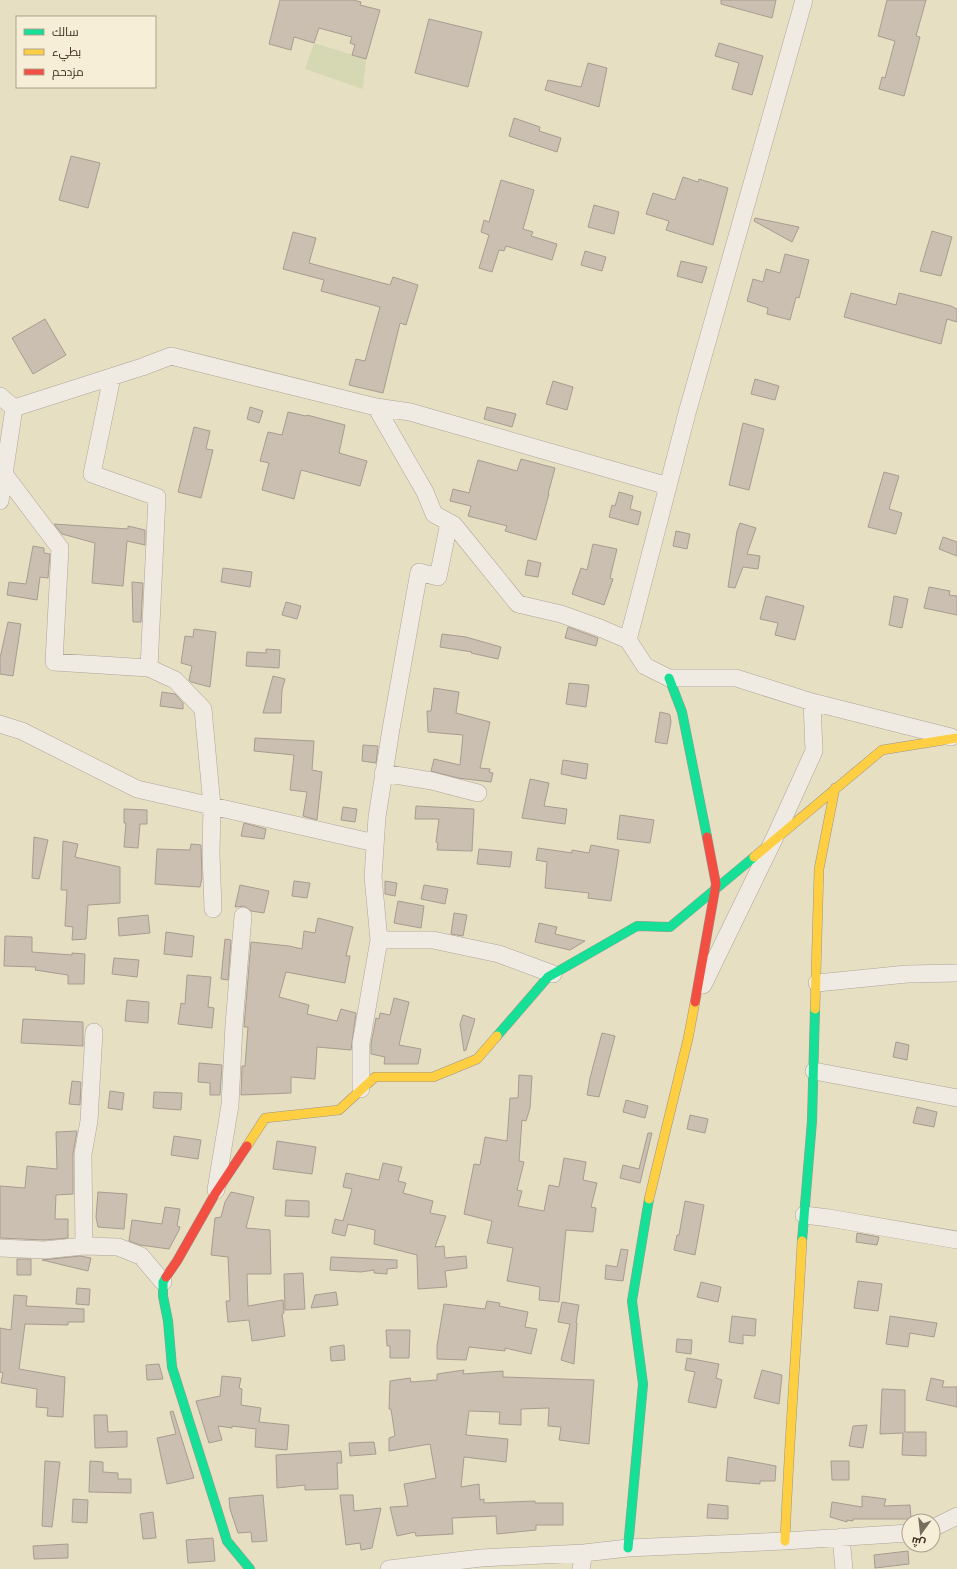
<svg xmlns="http://www.w3.org/2000/svg" width="957" height="1569" viewBox="0 0 957 1569" font-family="'Roboto Serif',Cairo,serif">
<style>
.farmland{fill:#e6dfc2;fill-rule:evenodd}
.green{fill:#d6d7b3}
.building{fill:#cbbfb2;stroke:#a89c90}
.lines{fill:none;stroke-linecap:round;stroke-linejoin:round}
.street-casing{stroke:#ada599;stroke-width:18}
.fast-casing{stroke:#9c958a;stroke-width:10}
.slow-casing{stroke:#9c958a;stroke-width:10}
.jam-casing{stroke:#9c958a;stroke-width:10}
.street{stroke:#efebe3;stroke-width:17}
.fast{stroke:#16e098;stroke-width:9}
.slow{stroke:#ffcf43;stroke-width:9}
.jam{stroke:#f24e42;stroke-width:9}
</style>
<rect width="100%" height="100%" fill="#e7e0d1"/>
<path class="farmland" d="M0,0H957V1569H0ZM17,17H155V87H17ZM909,1521H933V1545H909Z"/>
<path class="green" d="M314,43L366,59L363,89L305,69Z"/>
<path class="building" d="M280,0H353L361,2L360,5L380,10L366,59L352,55L355,45L350,43L352,37L319,28L314,43L294,37L291,50L269,44Z
M721,0H776L772,18L721,4Z
M887,0H926L916,36L920,37L904,96L879,89L882,77L885,78L895,41L878,36Z
M429,19L482,32L468,87L415,73Z
M719,43L763,56L752,95L732,89L739,63L715,56Z
M588,63L607,68L599,107L545,90L548,80L581,87Z
M514,118L540,127L539,131L561,138L557,152L509,136Z
M71,156L100,163L88,208L59,200Z
M683,177L698,182L699,179L728,188L713,245L666,230L669,221L646,214L653,193L675,200Z
M501,180L534,190L523,229L533,232L531,236L557,244L552,260L506,246L504,251L499,250L492,272L479,268L489,235L481,232L484,220L489,222Z
M594,205L619,212L614,234L588,227Z
M755,218L799,227L792,242L754,221Z
M932,231L952,237L941,276L920,271Z
M293,232L316,238L309,263L390,285L393,277L418,285L406,325L400,323L383,393L349,385L356,359L365,361L380,307L321,291L324,280L283,269Z
M585,251L606,257L602,271L581,265Z
M785,254L809,260L799,298L796,297L790,320L767,314L768,308L747,301L753,279L763,282L766,269L780,273Z
M681,261L707,267L702,283L677,276Z
M851,293L896,305L899,293L951,306L957,309V322L947,319L941,344L844,317Z
M45,319L66,355L33,374L12,338Z
M755,379L779,386L775,400L751,394Z
M553,381L573,387L567,410L546,404Z
M250,407L263,411L259,423L247,419Z
M487,407L516,414L512,427L484,419Z
M288,412L306,416L307,415L345,425L339,453L367,461L360,486L301,470L294,499L262,490L269,463L260,461L268,432L282,435Z
M743,423L764,429L749,490L729,485Z
M194,427L210,431L206,449L213,450L201,498L178,492Z
M521,459L555,468L548,494H549L536,540L505,531L507,526L468,516L471,506L450,501L453,489L469,493L478,460L517,471Z
M884,472L899,476L889,509L902,513L896,534L868,527Z
M619,492L633,496L630,509L641,512L638,525L609,517L612,505L615,506Z
M740,523L756,528L747,554L760,556L758,569L743,567L735,588L728,587L737,531Z
M54,524L128,529V526L145,530V545L127,541L123,586L92,583L95,543L62,534Z
M676,531L690,534L687,549L673,546Z
M943,537L957,542V556L939,549Z
M593,544L617,549L610,578L613,579L604,605L572,594L581,568L587,570Z
M33,546L44,548V553L50,554L48,578L40,577L37,600L7,595L9,582L26,584Z
M528,560L541,563L538,577L525,575Z
M223,568L252,572L250,587L221,582Z
M132,582L143,583L141,622H133Z
M929,587L950,591L949,595L957,596V615L924,608Z
M766,596L804,606L795,640L775,635L778,623L760,619Z
M894,596L908,599L902,628L889,625Z
M286,602L301,606L297,619L282,615Z
M8,622L21,624L13,676L0,674V658Z
M568,627L598,638L596,646L565,638Z
M194,629L216,632L210,687L191,682L189,680L192,666L181,663L185,636L193,637Z
M442,634L466,637L501,647L498,659L471,653L472,652L440,647Z
M266,649L280,650L279,668L246,666L247,652L266,653Z
M273,676L285,679L282,690L281,713H263Z
M569,683L589,685L586,707L566,704Z
M434,688L459,692L456,713L490,722L480,768L490,769L489,772L493,773L491,782L458,778L431,771L434,759L460,765L463,735L428,732L427,711H431Z
M162,692L175,694L183,703V709L160,706Z
M660,712L669,714L670,715L671,722L667,744L655,742Z
M255,738L314,741L312,770L322,772L317,820L303,816L307,792L290,790L294,755L254,751Z
M363,745L378,746L376,763L362,761Z
M563,760L588,764L586,779L561,774Z
M530,779L549,783L544,806L567,809L565,824L522,818Z
M416,806L474,809L472,851L437,850L438,843L436,842L439,819H415Z
M343,807L357,809L355,822L341,820Z
M124,809L147,810V824H140L138,848L124,847L126,823H124Z
M620,815L654,820L650,843L617,839Z
M244,823L266,829L264,839L241,836Z
M34,837L48,840L39,879L32,878Z
M63,841L78,844L75,857L120,867V903L88,905L86,939L72,940L73,927L65,926L67,890H61Z
M191,844L201,845L202,878L200,887L155,884L157,849L190,850Z
M591,845L619,850L611,901L588,898L589,893L545,888L547,862L536,860L538,848L572,853V850L589,853Z
M479,849L512,852L510,867L477,864Z
M294,881L310,883L307,898L292,896Z
M385,881L397,883L395,896L385,894Z
M240,885L269,891L264,913L251,911L244,906L235,907Z
M424,885L448,889L445,904L421,899Z
M398,901L424,906L421,928L394,923Z
M454,913L467,915L463,936L451,934Z
M148,915L150,933L119,936L118,918Z
M318,918L353,927L346,956H350L345,983L286,972L279,997L309,1005L307,1014L337,1021L341,1009L356,1013L351,1050L317,1047L315,1079L291,1077V1093L241,1095L242,1066H245L248,1027H244L251,942L289,946L302,949L304,931L315,933Z
M539,923L557,927L555,934L585,941L570,950L535,942Z
M166,932L194,936L192,957L164,954Z
M5,936L32,937V952L72,955V953L85,954L84,984H68V975L35,970L36,967L4,966Z
M225,939L231,940L228,980L221,979Z
M114,958L139,960L137,977L112,974Z
M187,975L211,977L208,1007L214,1008L212,1028L178,1024L181,1003L185,1004Z
M394,998L409,1002L399,1045L421,1049L418,1064H384L385,1057L371,1054V1044L376,1018L379,1019L380,1013L390,1015Z
M127,1000L149,1002L148,1023L125,1021Z
M463,1015L475,1019L466,1050L464,1051L460,1024Z
M23,1019L83,1022V1046L21,1043Z
M602,1033L615,1036L599,1097L587,1095L590,1078Z
M896,1042L909,1045L907,1060L893,1057Z
M199,1063L222,1065L220,1095H210V1083L198,1082Z
M519,1075L532,1076L530,1108L526,1121L522,1120L519,1161L524,1162L517,1190L522,1191L518,1206L544,1211L549,1185L559,1187L564,1158L586,1162L583,1180L597,1183L591,1207L596,1208L593,1232L566,1230L559,1302L539,1300L540,1287L507,1281L513,1248L487,1243L492,1221L464,1214L474,1164L480,1165L485,1137L507,1141L510,1098H518Z
M72,1081L81,1082L80,1105L69,1104Z
M110,1091L124,1093L122,1110L108,1108Z
M154,1092L182,1093L181,1110L153,1108Z
M626,1100L648,1106L645,1118L623,1112Z
M917,1107L937,1112L934,1127L913,1123Z
M690,1115L708,1119L705,1133L687,1129Z
M77,1131L73,1154V1194L56,1195L55,1219H68V1238L44,1240L0,1238V1186L25,1188L27,1166L57,1169L56,1132Z
M648,1133H652L640,1183L620,1178L623,1165L639,1169Z
M174,1136L201,1140L198,1159L171,1155Z
M277,1141L316,1147L312,1174L273,1169Z
M383,1163L402,1167L398,1181L406,1183L403,1193L433,1201L430,1213L446,1216L435,1247L444,1246L445,1258L466,1256L467,1268L445,1271L447,1287L418,1289L417,1255L374,1244L375,1230L348,1224L345,1236L332,1233L335,1219L343,1221L352,1189L343,1187L346,1173L379,1180Z
M98,1192L127,1194L124,1229L98,1227L96,1217Z
M231,1192L254,1197L246,1228L270,1230L271,1274H247L248,1306L283,1300L284,1313L282,1314L285,1336L252,1341L249,1320L228,1322L226,1301H230L228,1257L211,1255L215,1218L221,1217L225,1202Z
M286,1200L309,1201V1217L285,1216Z
M685,1201L704,1205L695,1255L674,1250L677,1235H679Z
M165,1207L180,1209L177,1226L180,1227L179,1230L169,1249L140,1245L129,1241L132,1220L162,1224Z
M857,1233L879,1237L877,1245L856,1242Z
M621,1249L628,1250L623,1281L605,1279L606,1265L617,1267Z
M80,1256L91,1258L88,1271L42,1260Z
M331,1257L397,1260V1268L387,1269V1274L374,1273V1270L361,1272L330,1270Z
M17,1259H31V1275H17Z
M303,1273L305,1309L285,1310L284,1274Z
M858,1281L882,1284L878,1311L854,1308Z
M701,1282L721,1287L718,1302L697,1297Z
M77,1288L90,1289L89,1305L76,1304Z
M336,1292L338,1305L311,1308L315,1295Z
M14,1295L27,1296L26,1306L84,1309V1322H68V1325L25,1324L19,1369L65,1377L63,1417L47,1416L48,1408L36,1407L37,1389L1,1383L3,1373L0,1372V1328L11,1330Z
M487,1301L500,1303L499,1306L528,1312L525,1327L537,1329L531,1354L505,1348V1351L469,1347L466,1360L437,1359V1346L444,1304L485,1309Z
M562,1302L579,1305L576,1323H577L574,1364L561,1360L570,1324L558,1322Z
M732,1316L756,1319L755,1336L743,1335V1344L729,1342Z
M890,1316L937,1323L934,1337L910,1333L908,1347L886,1344Z
M386,1330H410L409,1358H390V1346H387Z
M677,1339L692,1340L691,1354L676,1352Z
M344,1345L345,1360L331,1361L330,1347Z
M687,1358L719,1364L716,1378L722,1380L716,1408L688,1402L695,1372L685,1370Z
M159,1364L163,1379L147,1380L146,1365Z
M464,1370L463,1374L503,1371V1377L594,1380L589,1444L559,1440L561,1427L548,1426L549,1408L521,1409V1425L499,1424L500,1412L469,1411L466,1435L508,1439L506,1462L464,1457L461,1487L479,1484L480,1500L484,1499V1503L535,1501V1503H563V1525H536V1530L497,1534L496,1516L452,1518L453,1534L416,1536L415,1532L397,1536L390,1507L408,1506L404,1484L436,1478L430,1444L389,1451V1438L395,1436L391,1409H389L390,1381L410,1378L411,1382L437,1380V1374Z
M762,1370L782,1375L779,1404L754,1398Z
M222,1376L241,1378L239,1388L242,1389L241,1405L261,1408L259,1422L289,1425L287,1450L255,1447L256,1429L232,1426V1428L218,1426L222,1440L209,1443L196,1401L220,1396Z
M931,1378L944,1381L942,1387H957V1407L926,1400Z
M882,1389L905,1390V1432H926V1456L902,1455L903,1433L880,1434Z
M173,1411L194,1478L167,1484L157,1438L176,1434L170,1412Z
M94,1415H107L108,1432L127,1431V1447L95,1448Z
M867,1425L863,1448L849,1446L853,1426Z
M374,1442L376,1454L350,1456L349,1443Z
M341,1451L342,1463H337L338,1489L305,1490V1485L277,1488L276,1455Z
M728,1457L776,1466L775,1481H760V1484L726,1481Z
M45,1461L60,1462L52,1527L42,1526Z
M90,1461L103,1462V1472L118,1473V1479H131V1493L89,1492Z
M831,1461H849V1480H832Z
M263,1495L267,1541L252,1542L251,1532L238,1533L230,1509L229,1498Z
M340,1495H353L354,1511L381,1508L372,1548L361,1550L360,1543L346,1545Z
M862,1496L886,1499L884,1506L910,1505L911,1519H853V1521L847,1520V1522L830,1517L832,1502L862,1507Z
M73,1499L88,1500L87,1523L72,1522Z
M708,1504L728,1506V1519L707,1518Z
M153,1512L156,1538L143,1539L140,1514Z
M213,1538L215,1561L188,1563L186,1540Z
M68,1544V1558L34,1559L33,1546Z
M908,1551L909,1564L875,1568L874,1555Z"/>
<g class="lines">
<g class="street-casing">
<path id="street" d="M112,377L92,474L157,497L149,668
M0,396L14,408L142,367L171,356L376,407L410,412L668,486
M376,407L425,492L434,514L454,525L518,604L561,614L600,628L628,640L645,666L669,678H736L812,702L814,751L774,839L703,985
M4,474L60,548L54,662L149,668L175,680L203,709L212,806L211,853L213,909
M0,501L14,408
M628,640L687,413L804,0
M812,702L951,737
M0,724L22,731L137,789L375,843
M383,773L432,781L478,793
M379,940L373,877L377,817L391,729L419,572L438,577L449,523
M817,983L907,974L957,973
M814,1071L957,1098
M361,1089V1043L379,940H433L499,954L553,974
M216,1190L230,1105L234,1025L243,916
M804,1215L829,1218L957,1240
M84,1246L83,1154L89,1121L94,1032
M0,1248L44,1250L84,1246L118,1247L141,1256L163,1282
M933,1528L957,1516
M841,1537L844,1569
M389,1569L481,1558L584,1553L628,1548L785,1541L909,1533
M581,1569L584,1553"/>
</g>
<g class="fast-casing">
<path id="fast" d="M669,678L682,712L707,837
M497,1036L548,977L637,926L670,927L754,857
M802,1241L812,1121L815,1009
M166,1277L163,1282V1296L168,1321L172,1367L227,1541L250,1569
M628,1548L643,1384L632,1301L649,1199"/>
</g>
<g class="slow-casing">
<path id="slow" d="M754,857L882,750L957,738
M815,1009L819,869L835,788
M247,1146L265,1118L339,1110L375,1077H433L477,1059L497,1036
M649,1199L688,1039L695,1002
M785,1541C789,1441 797,1341 802,1241"/>
</g>
<g class="jam-casing">
<path id="jam" d="M695,1002L716,884L707,837
M166,1277L177,1261L215,1194L247,1146"/>
</g>
<use href="#street" class="street"/>
<use href="#fast" class="fast"/>
<use href="#slow" class="slow"/>
<use href="#jam" class="jam"/>
</g>
<rect x="16" y="16" width="140" height="72" fill="#f7eed8" stroke="#ada18e"/>
<rect x="24" y="29" width="20" height="6" fill="#16e098" stroke="#ada18e"/>
<text x="52" y="36" font-size="12" fill="#3d2e20">سالك</text>
<rect x="24" y="49" width="20" height="6" fill="#ffcf43" stroke="#ada18e"/>
<text x="52" y="56" font-size="12" fill="#3d2e20">بطيء</text>
<rect x="24" y="69" width="20" height="6" fill="#f24e42" stroke="#ada18e"/>
<text x="52" y="76" font-size="12" fill="#3d2e20">مزدحم</text>
<g transform="translate(921 1533) rotate(195)"><circle r="19" fill="#f7eed8" stroke="#ada18e"/>
<path d="M0-3L7 15L0 10L-7 15Z" fill="#786c5e"/>
<text y="-6" font-size="11" font-weight="bold" text-anchor="middle" fill="#3d2e20">ش</text>
</g>
</svg>
